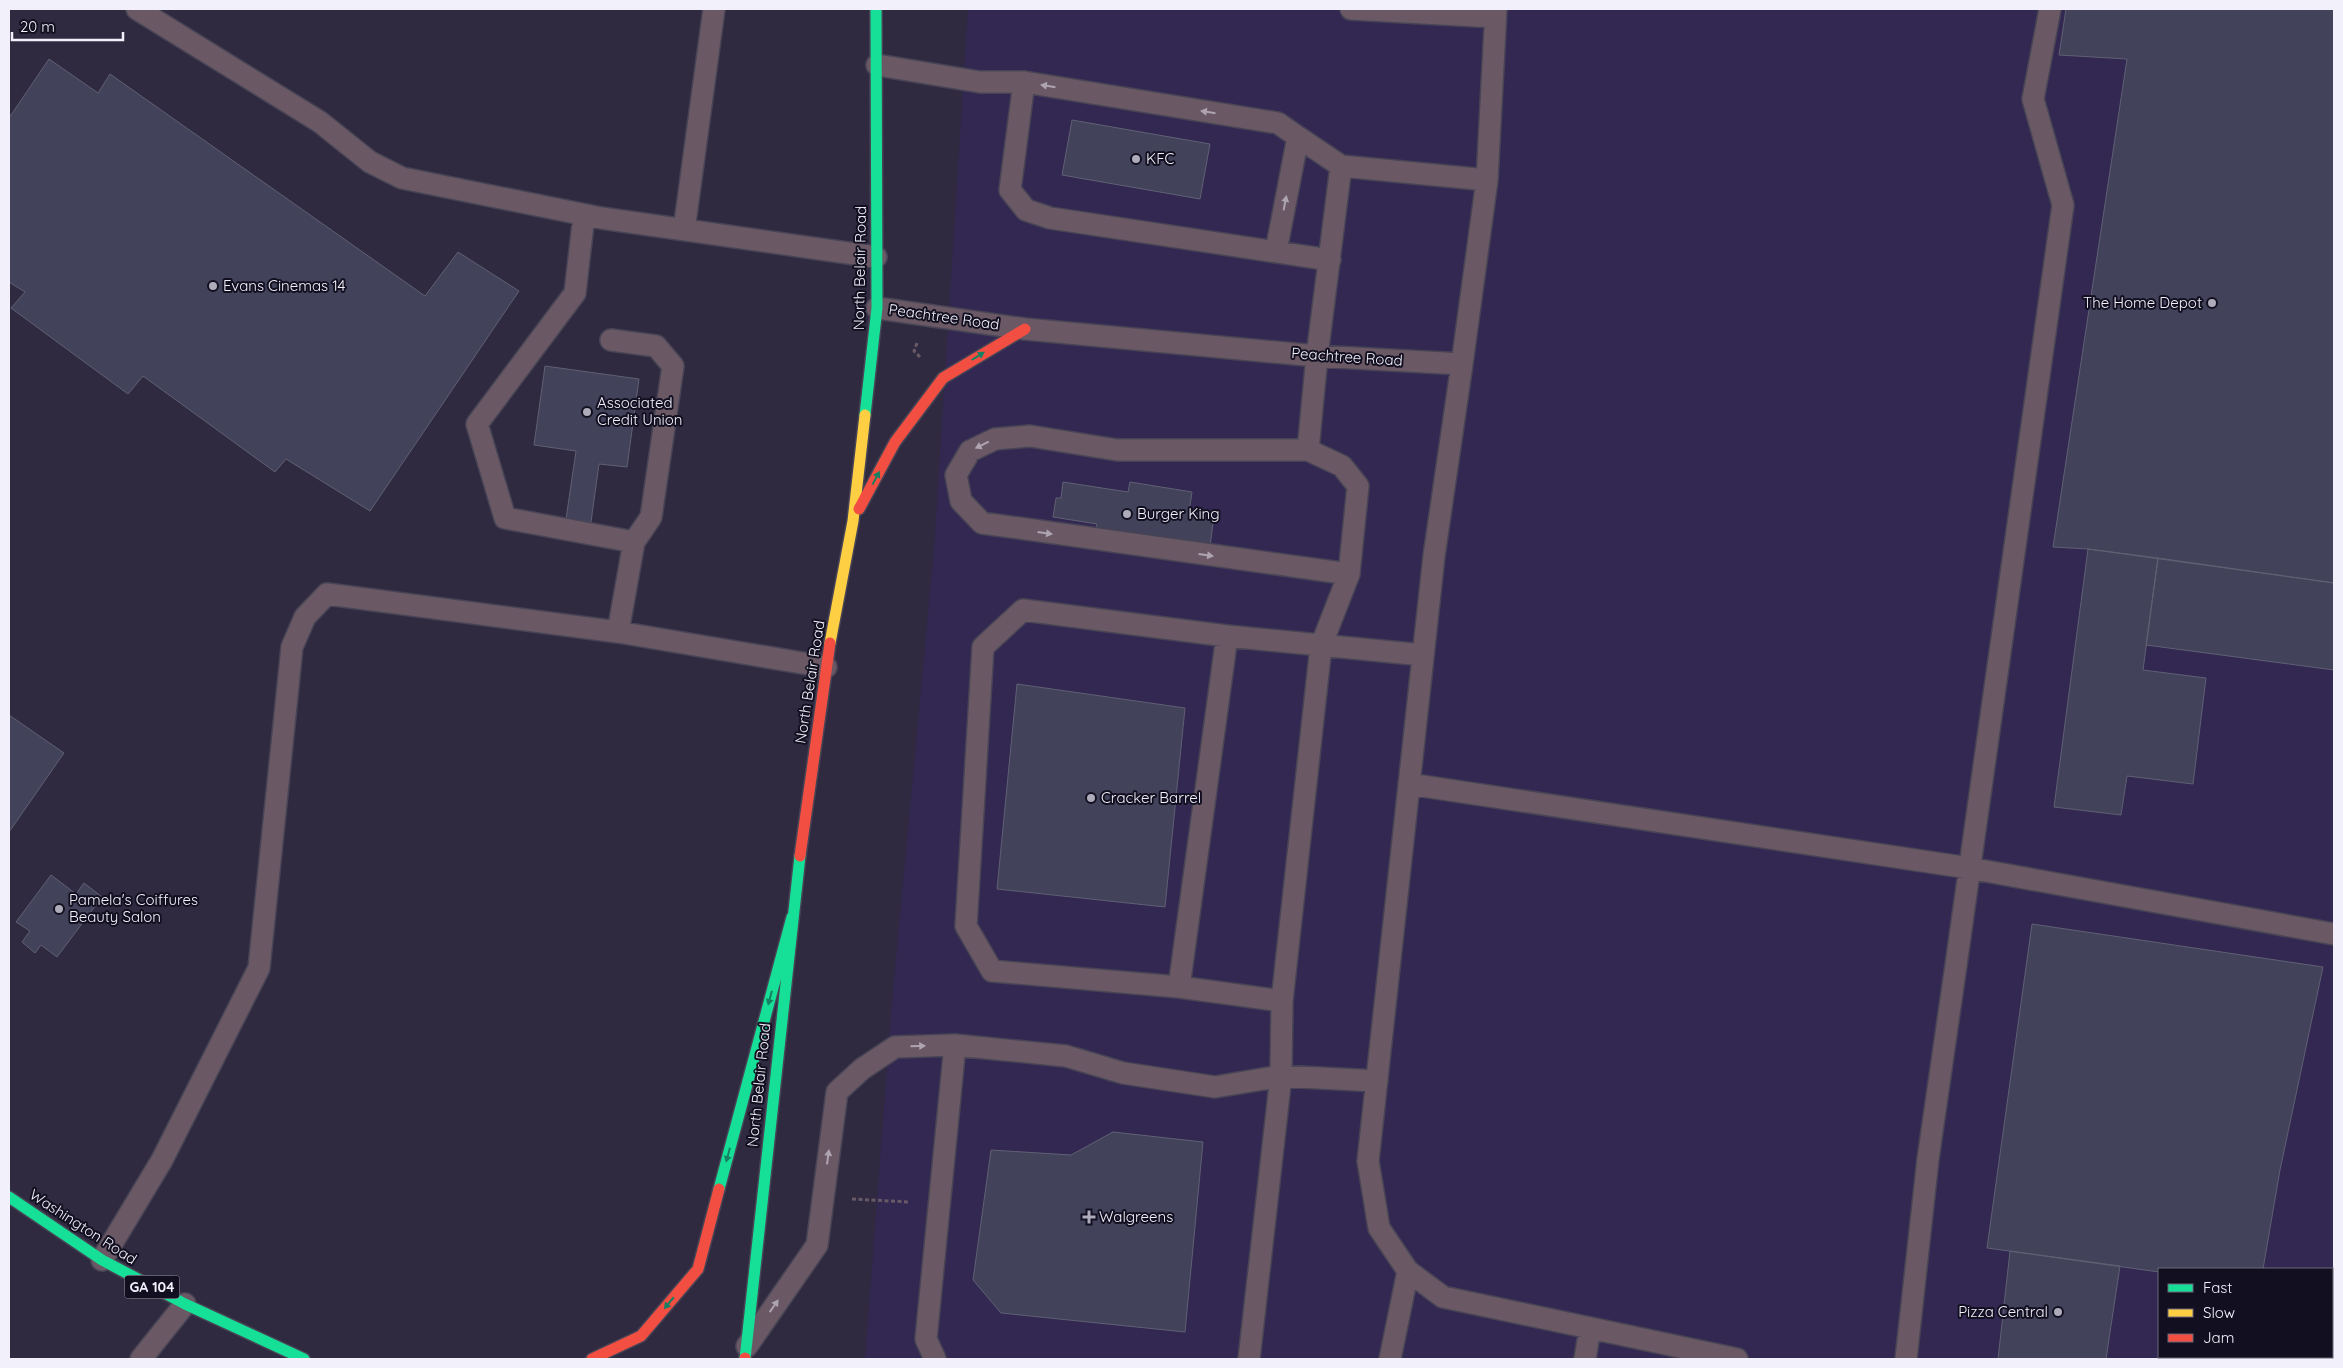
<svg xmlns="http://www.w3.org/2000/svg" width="2343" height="1368" viewBox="0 0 2343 1368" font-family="Quicksand,sans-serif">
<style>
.built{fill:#322852;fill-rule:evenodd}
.building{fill:#42425b;stroke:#606073}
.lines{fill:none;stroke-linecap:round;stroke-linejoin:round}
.lane-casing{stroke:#474455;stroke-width:24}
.fast-casing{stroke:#474455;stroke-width:14}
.slow-casing{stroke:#474455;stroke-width:14}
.jam-casing{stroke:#474455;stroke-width:14}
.path{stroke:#675a66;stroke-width:3;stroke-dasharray:4 2.5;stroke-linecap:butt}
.lane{stroke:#6a5965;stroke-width:21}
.fast{stroke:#16e098;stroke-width:11}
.slow{stroke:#ffcf43;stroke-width:11}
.jam{stroke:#f24e42;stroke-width:11}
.oneway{fill:#aea4b0}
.oneway2{fill:#148262}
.poi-dot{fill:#aeabba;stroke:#120f20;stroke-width:2}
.labels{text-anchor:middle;stroke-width:4;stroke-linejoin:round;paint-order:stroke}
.shield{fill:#120f20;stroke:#afacb9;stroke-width:1}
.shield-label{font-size:14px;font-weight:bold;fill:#f2f0fb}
.poi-label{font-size:15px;fill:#f2f0fb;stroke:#120f20;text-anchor:start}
.street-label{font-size:15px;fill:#f2f0fb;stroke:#120f20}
</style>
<rect width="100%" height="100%" fill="#2f2a40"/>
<path class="built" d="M968,9H2334V1359H865L892,1002L934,550ZM2159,1269H2332V1357H2159Z"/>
<path class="building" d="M2066,9H2334V583L2088,549L2053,547L2127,59L2059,55Z
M49,59L98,93L110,74L425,296L458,252L519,291L370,511L286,459L275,472L143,376L128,394L11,308L25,292L9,282V118Z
M1072,120L1210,144L1200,199L1062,175Z
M545,366L639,379L627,467L599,464L591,522L566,519L576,451L534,445Z
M1063,482L1128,492L1130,482L1192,492L1189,512L1214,516L1210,546L1096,529L1097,524L1053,517L1056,498H1061Z
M2088,549L2158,558L2143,670L2206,678L2193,784L2127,776L2121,815L2054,807Z
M2158,558L2334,583V670L2146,645Z
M1017,684L1185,708L1165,907L997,889Z
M9,715L64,753L9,832Z
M51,875L76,894L84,883L102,897L57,957L41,945L35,953L22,942L30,931L16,922Z
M2032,924L2323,967L2280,1170L2263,1269H2159V1272L1987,1248Z
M1113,1132L1203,1142L1185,1332L1001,1313L973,1280L991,1150L1071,1155Z
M2010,1251L2120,1266L2106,1359H1998Z"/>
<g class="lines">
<g class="lane-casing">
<path id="lane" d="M137,9L320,122L370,162L402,178L601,218L876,257
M1351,9L1495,17
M877,65L980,82H1024L1278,123L1298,137L1276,251
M1024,82L1010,190L1026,210L1050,218L1330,260
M1298,137L1341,166L1487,180
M584,215L575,293L477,424L505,518L634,542
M684,230L714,9
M877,308L1025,329L1317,356L1462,364L1487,180L1496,9
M611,340L656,346L673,366L651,517L634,542L618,632
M1462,364L1434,556L1368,1161L1379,1228L1408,1271L1443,1297L1737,1359
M1308,450H1117L1030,436L995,439L970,451L956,475L961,501L982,523L1349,574
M1409,784L1969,868L2334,934
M1179,987L1227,636
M1282,1001L1179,987L992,971L966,926L983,647L1023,610L1227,636L1423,655
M102,1260L162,1160L259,968L292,647L305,617L327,594L618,632L826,667
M747,1346L817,1245L837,1092L862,1069L895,1047L955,1045L1066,1056L1123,1073L1215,1087L1281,1076L1377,1081
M141,1359L185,1304
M935,1359L926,1339L955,1045
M1249,1359L1281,1076L1282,1001L1321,646L1349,574L1358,486L1342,466L1308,450L1317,356L1341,166
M1390,1359L1408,1271
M1585,1359L1590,1328
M1906,1359L1928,1159L1956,965L2063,205L2033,99L2050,9"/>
</g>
<g class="fast-casing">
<path id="fast" d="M865,415L877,308L876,9
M719,1189L792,917
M9,1197L102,1260L185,1304L304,1359
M745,1359L800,856"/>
</g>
<g class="slow-casing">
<path id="slow" d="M830,643L853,521L865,415"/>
</g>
<g class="jam-casing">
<path id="jam" d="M859,509L895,442L943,378L1025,329
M800,856L830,643
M745,1358V1359
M592,1359L641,1336L698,1269L719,1189"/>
</g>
<path class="path" d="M917,343L914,351L920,357
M852,1199L910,1202"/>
<use href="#lane" class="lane"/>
<use href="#fast" class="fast"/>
<use href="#slow" class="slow"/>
<use href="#jam" class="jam"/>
</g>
<defs><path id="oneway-solid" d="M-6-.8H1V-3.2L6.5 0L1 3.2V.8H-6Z" transform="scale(1.25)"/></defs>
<g class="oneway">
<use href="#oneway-solid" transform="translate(1048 86) rotate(-171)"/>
<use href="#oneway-solid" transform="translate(1208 112) rotate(-171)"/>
<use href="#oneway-solid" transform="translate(1285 203) rotate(-79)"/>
<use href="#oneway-solid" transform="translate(982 445) rotate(154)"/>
<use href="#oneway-solid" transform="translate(1045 533) rotate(8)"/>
<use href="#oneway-solid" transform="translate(1206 555) rotate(8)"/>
<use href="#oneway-solid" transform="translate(918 1046) rotate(-2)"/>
<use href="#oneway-solid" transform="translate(828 1157) rotate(-82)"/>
<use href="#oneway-solid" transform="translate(774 1306) rotate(-55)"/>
</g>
<g class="oneway2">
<use href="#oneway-solid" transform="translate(978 356) rotate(-32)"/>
<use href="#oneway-solid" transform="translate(876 478) rotate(-62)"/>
<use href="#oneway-solid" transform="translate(770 998) rotate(105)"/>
<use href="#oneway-solid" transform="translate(728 1155) rotate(105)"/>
<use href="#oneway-solid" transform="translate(669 1303) rotate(130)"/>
</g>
<g class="poi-dot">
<circle cx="1136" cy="159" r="5"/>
<circle cx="213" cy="286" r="5"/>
<circle cx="2212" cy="303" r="5"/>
<circle cx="587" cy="412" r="5"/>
<circle cx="1127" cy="514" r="5"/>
<circle cx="1091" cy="798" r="5"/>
<circle cx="59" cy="909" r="5"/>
<path d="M1086.5 1209.5h5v5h5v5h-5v5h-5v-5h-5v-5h5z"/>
<circle cx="2058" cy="1312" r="5"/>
</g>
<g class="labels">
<rect class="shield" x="124.5" y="1275.5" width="55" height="23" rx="4"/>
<g class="shield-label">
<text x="152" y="1292">GA 104</text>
</g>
<g class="poi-label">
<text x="1146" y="164">KFC</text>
<text x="223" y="291">Evans Cinemas 14</text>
<text x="2202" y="308" text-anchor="end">The Home Depot</text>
<text x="597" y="408">Associated<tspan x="597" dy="17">Credit Union</tspan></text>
<text x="1137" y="519">Burger King</text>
<text x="1101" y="803">Cracker Barrel</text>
<text x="69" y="905">Pamela's Coiffures<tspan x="69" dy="17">Beauty Salon</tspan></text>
<text x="1099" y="1222">Walgreens</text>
<text x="2048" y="1317" text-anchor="end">Pizza Central</text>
</g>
<g class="street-label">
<text transform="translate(860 268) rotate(-89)" y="5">North Belair Road</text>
<text transform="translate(944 317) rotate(8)" y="5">Peachtree Road</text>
<text transform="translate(1347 357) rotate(4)" y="5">Peachtree Road</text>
<text transform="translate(810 682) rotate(-81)" y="5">North Belair Road</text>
<text transform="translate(759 1085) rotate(-84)" y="5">North Belair Road</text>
<text transform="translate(83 1227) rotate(33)" y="5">Washington Road</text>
</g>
</g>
<rect width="2343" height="1368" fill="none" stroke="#f2f0fb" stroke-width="20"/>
<rect x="2158" y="1268" width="175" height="90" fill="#120f20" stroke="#6c6978"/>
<rect x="2168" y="1284" width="25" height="8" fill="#16e098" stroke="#6c6978"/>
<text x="2203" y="1293" font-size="15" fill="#f2f0fb">Fast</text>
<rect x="2168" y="1309" width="25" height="8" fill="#ffcf43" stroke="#6c6978"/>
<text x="2203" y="1318" font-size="15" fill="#f2f0fb">Slow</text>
<rect x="2168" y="1334" width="25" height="8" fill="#f24e42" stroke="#6c6978"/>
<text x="2203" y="1343" font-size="15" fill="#f2f0fb">Jam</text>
<path d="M12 32v8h111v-8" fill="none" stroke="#f2f0fb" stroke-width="2.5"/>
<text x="20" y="32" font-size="15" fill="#f2f0fb" stroke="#120f20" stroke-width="4" paint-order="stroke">20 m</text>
</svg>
